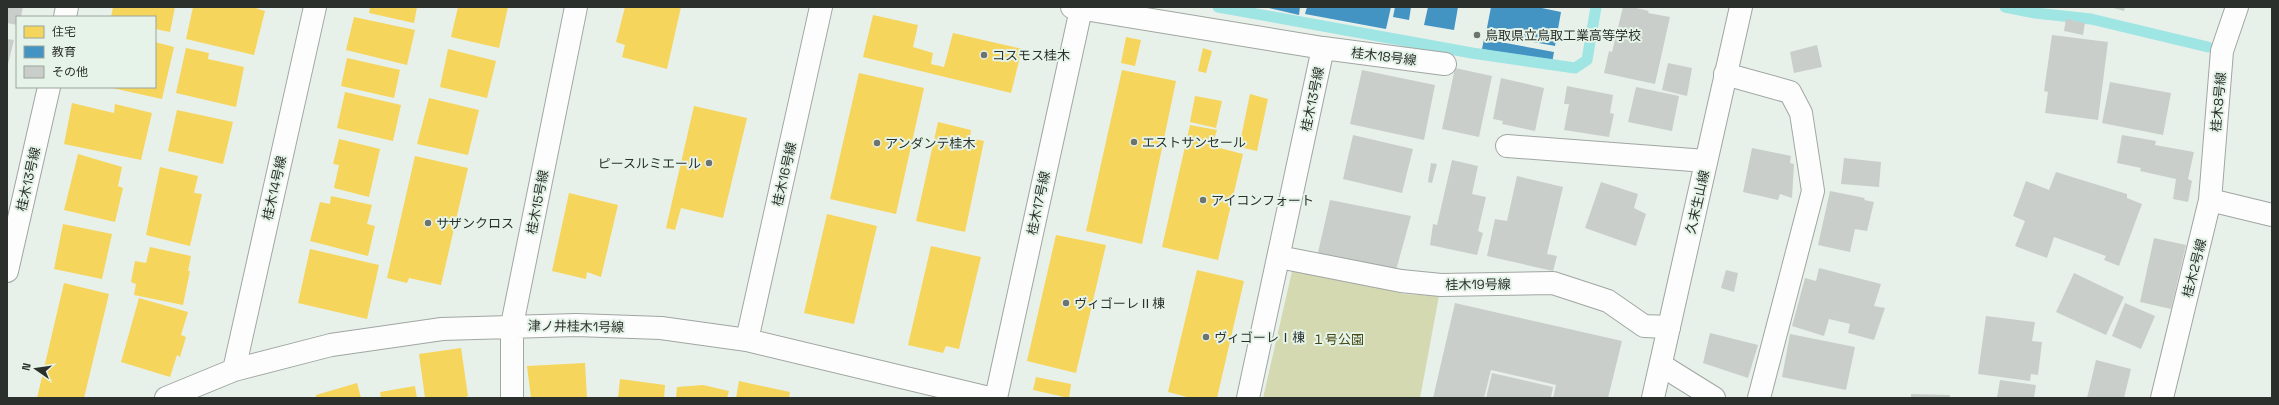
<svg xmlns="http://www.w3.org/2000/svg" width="2279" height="405" viewBox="0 0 2279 405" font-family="'Space Grotesk','Noto Sans JP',sans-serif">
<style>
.green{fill:#d4d9b1}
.homes{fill:#f6d55c}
.schools{fill:#4393c3}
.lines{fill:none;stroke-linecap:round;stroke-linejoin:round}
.stream{stroke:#9ee5e3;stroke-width:11}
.building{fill:#caceca}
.street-casing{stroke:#a0a6a2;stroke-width:24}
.secondary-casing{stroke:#a0a6a2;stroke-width:24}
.street{stroke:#fcfdfc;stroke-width:22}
.secondary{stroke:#fcfdfc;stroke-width:22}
.poi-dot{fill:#6d736e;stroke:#e5f3e8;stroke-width:1.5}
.labels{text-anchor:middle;stroke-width:4;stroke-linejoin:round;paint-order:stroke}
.poi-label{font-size:13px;fill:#2b302c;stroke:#e5f3e8;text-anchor:start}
.street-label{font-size:13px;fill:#2b302c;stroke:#e5f3e8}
.park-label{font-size:13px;fill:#474812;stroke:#e5f3e8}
</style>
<rect width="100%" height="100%" fill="#e8f0ea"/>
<path class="green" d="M1293,267L1404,294L1439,296L1420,398H1263Z"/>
<path class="homes" d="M113,7H175L170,32L155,29V17H111Z
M193,7H252L265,11L254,55L186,39Z
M370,7H417L414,23L369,13Z
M458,7H508L499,48L451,37Z
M625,7H681L667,69L622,57L625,45L616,42Z
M873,15L918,25L913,47L933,53L931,64L944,67L953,33L1022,49L1011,93L863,57Z
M354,17L415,30L407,65L346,50Z
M1126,37L1141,40L1135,66L1121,63Z
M155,42L174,47L162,99L112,88L155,87Z
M186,48L209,53L208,59L244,67L236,107L176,93Z
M1203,48L1212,51L1206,73L1198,71Z
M448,49L496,61L487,98L440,87Z
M347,58L400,70L394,98L341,86Z
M1122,70L1176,81L1142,244L1086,231Z
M859,73L924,88L896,214L830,199Z
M345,92L401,105L393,141L337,128Z
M1250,94L1268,99L1257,151L1239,147Z
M1195,96L1222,101L1216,128L1190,122Z
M429,98L479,110L468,155L417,144Z
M72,103L114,113L115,104L152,113L141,160L64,144Z
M694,106L747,118L723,218L681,208L675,230L666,228Z
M177,110L233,122L223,164L168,151Z
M938,122L971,130L970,138L984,141L965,232L916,221Z
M1190,125L1217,130L1212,146L1243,154L1218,260L1162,247Z
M339,139L380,149L369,197L334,188L339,165L333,164Z
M78,154L122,167L118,186L123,188L115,222L64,210Z
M415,156L468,168L441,285L409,278L407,283L387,278Z
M160,167L198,176L194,193L202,194L190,246L146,235Z
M569,193L618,205L601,277L587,272L586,279L552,271Z
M331,196L372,205L367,224L375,226L368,256L310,241L320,202L330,204Z
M827,214L877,226L854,324L804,313Z
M63,224L112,234L102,279L54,269Z
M1056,235L1106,245L1076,373L1027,361Z
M931,246L981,257L959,349L946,346L943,353L908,345Z
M150,247L191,256L188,271H190L183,305L134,295L136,284L131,282L135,261L146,263Z
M310,249L379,265L367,319L298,303Z
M1197,270L1244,281L1217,398H1191L1168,392Z
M64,283L109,294L84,398H37Z
M139,298L188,312L181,335L186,337L180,357L177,355L170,377L121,362Z
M461,348L468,396L463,398H425L419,354Z
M585,363L587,398H531L527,366Z
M1036,377L1071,384L1069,398L1033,390Z
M620,379L665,385L664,398H618Z
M739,381L790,392L789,398H736Z
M357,383L361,398H316V395Z
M703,385L729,391L727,398H676L677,387Z
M415,386L417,398H381L380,392Z"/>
<path class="schools" d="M1265,7H1300L1299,15Z
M1307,7H1391L1386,29L1305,14Z
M1395,7H1411L1409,20L1393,17Z
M1428,7H1458L1454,30L1424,25Z
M1491,7H1537L1561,12L1555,46L1486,33Z
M1484,39L1554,52L1552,63L1482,49Z"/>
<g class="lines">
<path class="stream" d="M1218,7L1472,53L1575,68L1587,60L1596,7
M2005,7L2035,13L2091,19L2208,47"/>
</g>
<path class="building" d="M7,7H23L21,17H17V25L7,23Z
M1623,7H1632L1649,11L1648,13L1670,17L1655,84L1604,73L1609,51L1612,52Z
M2110,7H2125L2124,11Z
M2066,19L2085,23L2083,35L2064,31Z
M2052,35L2108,42L2098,120L2045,113L2048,92L2044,91Z
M7,39L14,40L8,64H7Z
M1817,45L1822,67L1794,73L1790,52Z
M1668,63L1692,68L1687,96L1662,90Z
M1455,68L1492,76L1479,137L1442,129Z
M1362,70L1435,85L1424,140L1350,124Z
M1501,78L1544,88L1535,131L1502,124L1503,121L1493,119Z
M2110,82L2171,93L2163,135L2102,123Z
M1567,86L1613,95L1610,113L1614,114L1609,137L1564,130L1569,104H1564Z
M1636,87L1679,96L1672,131L1628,122Z
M1353,135L1413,149L1402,193L1343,179Z
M2122,135L2156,141L2155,145L2194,152L2188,179L2192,181L2188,202L2173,199L2176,179L2140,171L2141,168L2117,163Z
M1752,148L1791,156L1790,163L1794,164L1792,198L1780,194L1778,200L1743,192Z
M1844,158L1881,162L1879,187L1841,184Z
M1452,160L1478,166L1472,194L1486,197L1478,231L1483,233L1477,255L1430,245L1433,224L1437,225Z
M1431,163L1437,164L1432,183L1428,182Z
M2056,172L2127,194V198L2142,204L2119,266L2104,260L2106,256L2054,237L2047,258L2015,246L2025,221L2013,216L2026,181L2049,190Z
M1517,176L1563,187L1547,254L1557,256L1553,271L1487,256L1495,219L1507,221Z
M1601,182L1638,194L1634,208L1646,214L1636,246L1585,228Z
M1830,191L1865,198L1864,200L1874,202L1867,231L1855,229L1850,252L1818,245Z
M1330,200L1411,216L1395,274L1317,257Z
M2154,238L2186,245L2171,309L2140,302Z
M1819,268L1881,284L1874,306L1885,308L1874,340L1848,333L1850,324L1829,319L1824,336L1792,326L1805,278L1816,281Z
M1726,270L1738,273L1734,292L1721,288Z
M2074,273L2124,297L2106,335L2056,312Z
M1455,303L1622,341L1608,398H1553L1556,385L1491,370L1484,398H1433Z
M2125,303L2155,316L2141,349L2112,336Z
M1986,316L2035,322L2032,341L2042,342L2038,375L2031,374L2030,381L1978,374Z
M1710,333L1758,345L1748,378L1703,363Z
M1790,334L1855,347L1846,390L1782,377Z
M2096,360L2131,369L2124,398H2087Z
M1492,373L1553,387L1551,398H1486Z
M2000,380L2036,385L2034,398H1997Z
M1911,394L1950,395V398H1911Z"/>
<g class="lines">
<g class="street-casing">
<path id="street" d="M1072,7L1323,48L1248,398
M65,17L67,7
M1323,48L1445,64
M1725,74L1790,92L1801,113L1813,191L1759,398
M1507,146L1706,161
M2210,200L2222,51L2237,7
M1279,257L1401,281L1441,285L1553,283L1608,301L1644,326L1669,327
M7,271L49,87
M747,340L821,7
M1661,365L1714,398
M234,370L315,7
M166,398L234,370L331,345L442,329L576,325L661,328L747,340L989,398
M512,398V325L576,7
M996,398L1081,9
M2162,398L2210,200L2272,215"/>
</g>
<g class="secondary-casing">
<path id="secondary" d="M1653,398L1741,7"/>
</g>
<use href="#street" class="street"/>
<use href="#secondary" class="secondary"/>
</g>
<g class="poi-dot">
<circle cx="1477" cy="35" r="4"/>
<circle cx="984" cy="55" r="4"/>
<circle cx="1134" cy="142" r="4"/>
<circle cx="877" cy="143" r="4"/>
<circle cx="709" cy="163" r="4"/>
<circle cx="1203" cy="200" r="4"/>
<circle cx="428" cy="223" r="4"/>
<circle cx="1066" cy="303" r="4"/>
<circle cx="1206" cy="337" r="4"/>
</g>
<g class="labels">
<g class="poi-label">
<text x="1485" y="40">鳥取県立鳥取工業高等学校</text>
<text x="992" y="60">コスモス桂木</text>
<text x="1142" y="147">エストサンセール</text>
<text x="885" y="148">アンダンテ桂木</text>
<text x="701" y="168" text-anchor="end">ピースルミエール</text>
<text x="1211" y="205">アイコンフォート</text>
<text x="436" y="228">サザンクロス</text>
<text x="1074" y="308">ヴィゴーレⅡ棟</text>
<text x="1214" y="342">ヴィゴーレⅠ棟</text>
</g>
<g class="street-label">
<text transform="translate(1384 56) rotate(7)" y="5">桂木18号線</text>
<text transform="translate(1312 99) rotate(-78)" y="5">桂木13号線</text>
<text transform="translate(2218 102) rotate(-85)" y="5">桂木8号線</text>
<text transform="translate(784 174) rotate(-77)" y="5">桂木16号線</text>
<text transform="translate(28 179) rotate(-77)" y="5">桂木13号線</text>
<text transform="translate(274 188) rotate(-77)" y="5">桂木14号線</text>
<text transform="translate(537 202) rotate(-79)" y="5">桂木15号線</text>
<text transform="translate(1697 202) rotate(-77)" y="5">久末生山線</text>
<text transform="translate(1038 203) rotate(-78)" y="5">桂木17号線</text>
<text transform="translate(2194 268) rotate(-76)" y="5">桂木2号線</text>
<text transform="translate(1478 284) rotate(-1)" y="5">桂木19号線</text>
<text transform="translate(576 326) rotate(1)" y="5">津ノ井桂木1号線</text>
</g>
<g class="park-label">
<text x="1338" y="344">１号公園</text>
</g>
</g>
<rect width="2279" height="405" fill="none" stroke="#2b302c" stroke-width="16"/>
<rect x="16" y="16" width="140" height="72" fill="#e5f3e8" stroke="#9ba59d"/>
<rect x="24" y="26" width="20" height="12" fill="#f6d55c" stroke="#9ba59d"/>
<text x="52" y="36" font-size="12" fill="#2b302c">住宅</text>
<rect x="24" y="46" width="20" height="12" fill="#4393c3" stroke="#9ba59d"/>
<text x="52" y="56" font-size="12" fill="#2b302c">教育</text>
<rect x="24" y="66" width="20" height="12" fill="#caceca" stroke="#9ba59d"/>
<text x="52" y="76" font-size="12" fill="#2b302c">その他</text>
<g transform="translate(36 369) rotate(283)" stroke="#e5f3e8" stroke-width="3" paint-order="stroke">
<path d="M0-3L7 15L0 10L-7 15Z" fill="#2b302c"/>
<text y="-6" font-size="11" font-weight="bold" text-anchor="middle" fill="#2b302c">N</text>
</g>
</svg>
